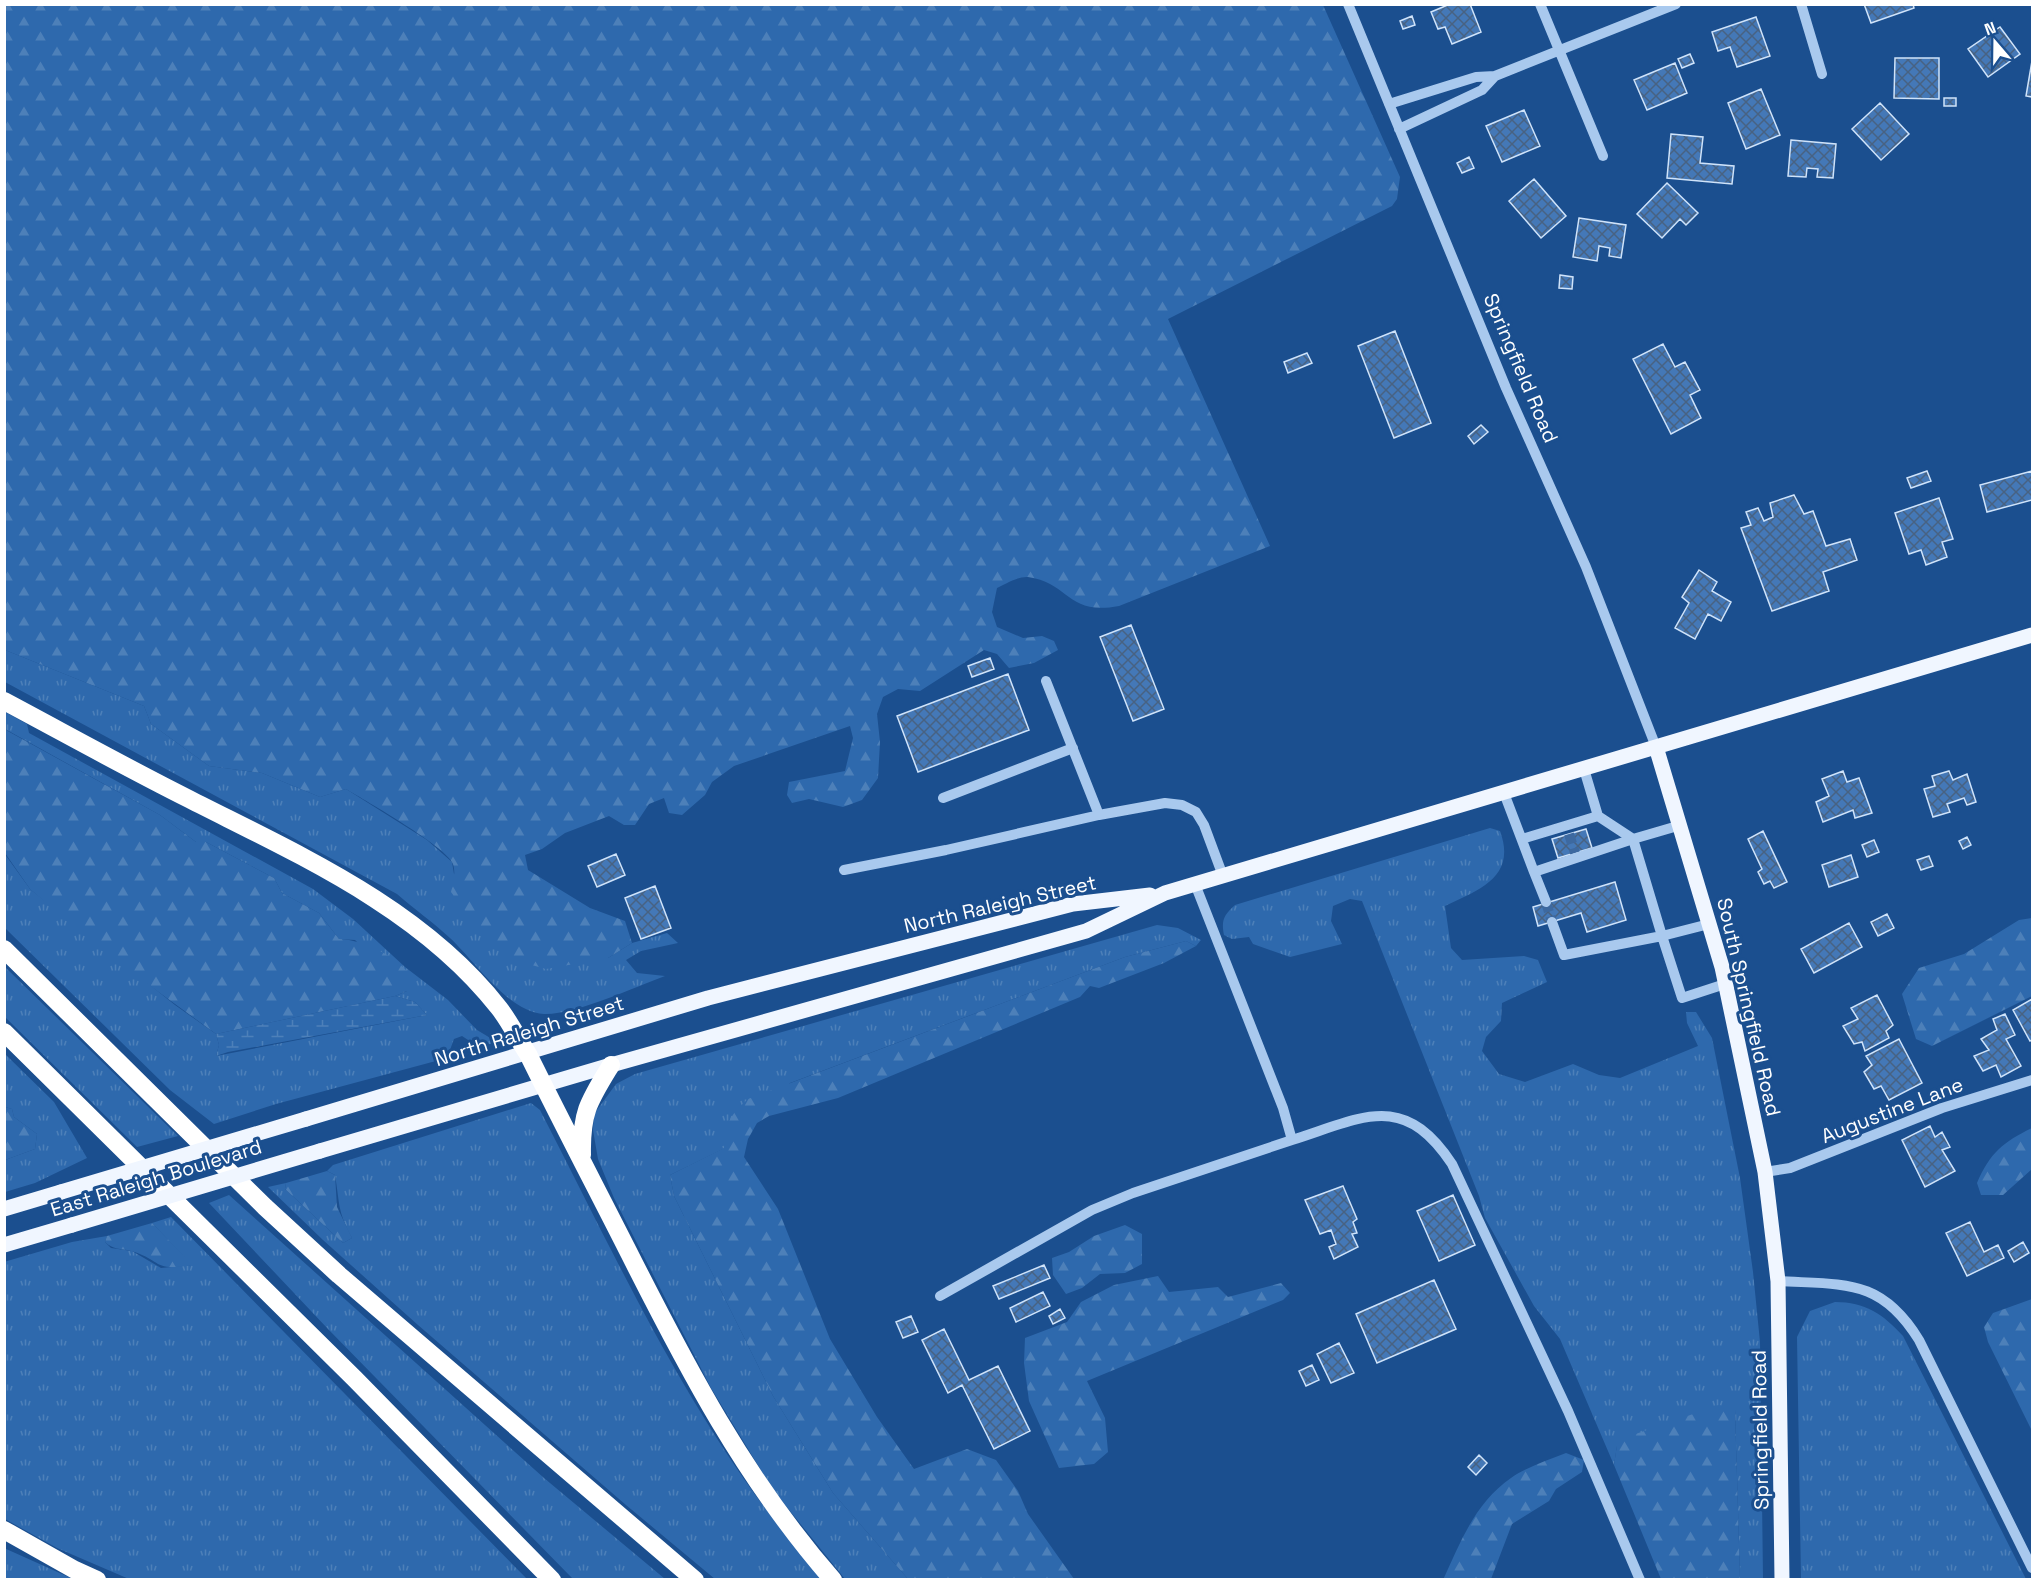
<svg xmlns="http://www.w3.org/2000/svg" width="2037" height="1584" viewBox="0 0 2037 1584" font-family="'Space Grotesk',sans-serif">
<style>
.grass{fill:url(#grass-tufts)}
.forest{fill:url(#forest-firs)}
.wetland{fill:url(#wetland-marsh)}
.building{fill:url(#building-cross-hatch);stroke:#cfe3fa;stroke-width:1.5}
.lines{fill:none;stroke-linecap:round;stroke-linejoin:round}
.minor-tunnel{stroke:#3d69a0;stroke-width:10;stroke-dasharray:10 5;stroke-linecap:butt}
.minor{stroke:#a9c9ee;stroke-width:10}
.major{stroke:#f0f6ff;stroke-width:15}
.highway{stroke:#fff;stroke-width:18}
.major-bridge{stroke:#f0f6ff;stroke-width:15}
.labels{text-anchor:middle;stroke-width:6;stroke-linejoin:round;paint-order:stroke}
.street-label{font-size:20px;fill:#fff;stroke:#1b4f8f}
</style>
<defs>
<pattern id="grass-tufts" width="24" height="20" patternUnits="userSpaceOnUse" patternTransform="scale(1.5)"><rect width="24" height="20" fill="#2e69ad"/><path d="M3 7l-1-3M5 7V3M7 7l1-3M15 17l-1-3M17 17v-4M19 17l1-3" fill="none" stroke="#4d80b9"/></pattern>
<pattern id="forest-firs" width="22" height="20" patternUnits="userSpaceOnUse" patternTransform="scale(1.5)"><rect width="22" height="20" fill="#2e69ad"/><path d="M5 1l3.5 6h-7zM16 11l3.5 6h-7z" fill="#4d80b9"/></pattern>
<pattern id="wetland-marsh" width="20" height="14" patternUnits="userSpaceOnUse" patternTransform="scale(1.5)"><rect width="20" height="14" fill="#2e69ad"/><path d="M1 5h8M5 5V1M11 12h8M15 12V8" fill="none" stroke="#4d80b9"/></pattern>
<pattern id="building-cross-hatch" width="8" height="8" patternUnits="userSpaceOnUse" patternTransform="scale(1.5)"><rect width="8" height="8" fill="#4478b7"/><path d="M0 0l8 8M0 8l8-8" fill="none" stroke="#486282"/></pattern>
</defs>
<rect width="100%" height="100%" fill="#1b4f8f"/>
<path class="grass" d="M5,650L144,706L151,724L209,766L262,773L320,797L346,789L427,840L452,862L454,874L608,958L632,943L667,933L678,943L641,951L626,960L637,973L665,976C635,987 575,1015 544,1014C509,1013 473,959 450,938C433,922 414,909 397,894L5,682Z
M5,712L27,724L29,733L313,889L353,919L405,967L448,1000L477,1030L497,1042L479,1047L462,1036L454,1039L447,1058L276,1104L214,1124L170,1090L5,928L4,853L30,889L175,1005L216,1034L219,1045L216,1056L427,1015L415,1002L395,996L407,991L355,940L339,939L319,913L282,893L274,878L206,842H196L160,815L5,729Z
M1490,828L1500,831C1517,877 1479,890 1445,906L1451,948L1462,960L1524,956L1538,960L1547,982L1502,1003L1501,1021L1486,1037L1482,1051L1499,1074L1525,1082L1573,1064L1599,1075L1620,1078L1698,1046L1687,1023L1686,1012H1696L1712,1038L1740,1178L1753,1272L1760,1342L1763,1579H1740L1735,1409L1617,1446L1614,1465L1560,1339L1534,1306L1485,1218L1479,1196L1362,901L1350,899L1333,906L1331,921L1342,944L1290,957L1253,944L1249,937L1232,939L1224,935C1221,920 1224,915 1235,905Z
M1157,925L1178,928L1201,940L1196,946L1186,941L1125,957L790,1083L725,1148L670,1175L674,1196L773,1396L833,1493L908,1579H845L773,1490L711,1388L614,1198L598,1159L593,1130L594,1114L616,1084L635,1074Z
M4,966L178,1136L137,1147L5,1017Z
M4,1053L54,1102L87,1158L35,1183L5,1192V1160L35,1149L37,1134L14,1117L12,1109L5,1107Z
M531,1103L540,1110C623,1271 700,1443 823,1579H715L626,1505L418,1325L323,1240L268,1187L286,1183L285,1189L343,1243L352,1238C337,1210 340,1204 335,1175L327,1171L333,1165Z
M229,1195L544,1478L665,1579H573L328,1329L209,1203Z
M171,1217L527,1579H129L57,1548L5,1519L4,1262L72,1242L107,1236L105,1242L111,1248L132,1251L161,1268L192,1265L152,1223Z
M1835,1302C1865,1302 1883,1314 1903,1336L2026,1579H1801L1797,1337L1810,1311Z
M4,1548L73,1579H5Z"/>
<path class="forest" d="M5,4L1323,5L1400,177L1397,199L1392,206L1168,319L1270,546L1119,606C1067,616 1070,583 1028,577C1019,576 1005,584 997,588L992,612L997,627L1023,638L1042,636L1054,641L1058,650L1034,663L1009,668L997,654L984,650L920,691L898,689L883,697L877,714L880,742L878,778L862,800L843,807L809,799L792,803L787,795L789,782L845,771L853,738L850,726L734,766L712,782L705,795L682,815L669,813L664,798L649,804L635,825H624L609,816L565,833L542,849L525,855L528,870L590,908L625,921L632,943L608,958L546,969L514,960L482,934L451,892C453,883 456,874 453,864C447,847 366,801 346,789L320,797L262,773L209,766L151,724L144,706L5,650Z
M4,729L160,815L196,842H206L274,878L282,893L319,913L339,939C365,940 399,957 413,979L407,991L395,996L216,1034L104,952L30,889L5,853Z
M2032,918V996L1932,1046L1916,1039L1902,994L1919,968L1964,954L2019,920Z
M1186,941L1196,946L1164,963L1099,988L1090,986L1080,997L838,1098L769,1116L757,1123L748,1139L744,1157L778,1209L830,1339L877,1417L914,1469L967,1449L996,1460L1018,1491L1028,1514L1074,1579H908L833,1493L773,1396L674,1196L670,1175L724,1148C725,1124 730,1115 748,1099L1125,957Z
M5,1107L12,1109L14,1117L37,1134L35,1149L5,1160Z
M2032,1128V1169L2003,1195H1981L1977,1183C1990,1153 2003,1142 2032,1128Z
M327,1171L335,1175L337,1207L352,1238L343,1243L285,1189L286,1183Z
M152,1223L193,1265C151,1272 163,1260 131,1251C120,1248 113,1250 105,1242L107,1236Z
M1125,1225L1142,1234V1264L1125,1273L1100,1274L1082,1288L1066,1294L1053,1275L1052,1258L1069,1252L1094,1236Z
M1158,1276L1169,1292L1218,1287L1228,1297L1281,1283L1290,1293L1283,1300L1087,1381L1105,1418L1108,1452L1094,1464L1059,1468L1029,1401L1024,1363L1025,1338L1067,1322L1081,1302L1114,1285Z
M2032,1299V1431L1988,1342L1984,1327L1993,1313Z
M1719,1405L1735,1409L1740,1579H1661L1614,1465L1617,1445L1627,1437Z
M1566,1453L1584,1460L1582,1472L1556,1489L1549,1501L1512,1524L1491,1579L1443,1580C1461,1541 1475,1503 1511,1478C1527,1467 1548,1460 1566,1453Z"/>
<path class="wetland" d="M395,996L415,1002L427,1015L228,1052L216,1056L219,1045L216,1034Z"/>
<path class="building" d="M1450,4H1470L1481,32L1452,44L1445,27L1438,29L1431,12Z
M1864,4H1913L1914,8L1871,23Z
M1412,16L1415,25L1403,29L1400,21Z
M1756,17L1770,56L1737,67L1730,47L1718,51L1712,32Z
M2000,27L2020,54L1988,77L1968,49Z
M1690,54L1694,63L1682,68L1678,59Z
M1895,58H1939V99L1894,98Z
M2032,61V97L2026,96Z
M1675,63L1687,93L1647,110L1634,80Z
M1761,89L1780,135L1746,149L1728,103Z
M1944,98H1956V106H1944Z
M1880,103L1909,134L1881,160L1852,129Z
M1524,110L1540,146L1502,162L1486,126Z
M1671,134L1703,137L1700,163L1734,166L1732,184L1667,178Z
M1791,140L1836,144L1833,178L1817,177L1818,169L1807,168L1806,177L1788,176Z
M1469,157L1474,168L1462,173L1457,163Z
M1534,179L1566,216L1541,238L1509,201Z
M1667,183L1698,213L1686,225L1680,219L1662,238L1637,214Z
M1579,218L1626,225L1621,258L1609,256L1610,248L1599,246L1597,261L1573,257Z
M1560,275L1573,277L1572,289L1559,288Z
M1395,331L1431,423L1394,438L1358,346Z
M1663,344L1675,367L1685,362L1700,390L1690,395L1701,418L1671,434L1633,359Z
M1307,353L1312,363L1288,373L1284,362Z
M1481,425L1488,432L1474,444L1468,436Z
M1927,471L1931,481L1911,488L1907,478Z
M2032,471V500L1987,512L1980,485Z
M1794,495L1804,514L1813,511L1826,546L1850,539L1857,560L1823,572L1829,591L1772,611L1741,528L1751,525L1746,512L1758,508L1764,521L1773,517L1770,503Z
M1939,498L1953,539L1942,542L1947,557L1926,565L1921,550L1909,554L1895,513Z
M1699,570L1717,582L1712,591L1731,602L1721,621L1708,614L1695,639L1675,628L1689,603L1682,597Z
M1131,625L1164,709L1133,721L1100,637Z
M990,658L994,669L972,677L968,666Z
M1008,674L1029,730L918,772L897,716Z
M1843,771L1847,782L1859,778L1872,813L1855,818L1853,810L1823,822L1816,802L1829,796L1822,779Z
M1949,771L1953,780L1967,774L1976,802L1967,805L1964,798L1947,804L1950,812L1933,817L1924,789L1935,786L1932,776Z
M1586,829L1592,848L1558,858L1552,839Z
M1763,831L1787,882L1774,888L1770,881L1764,884L1758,872L1762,869L1748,839Z
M1967,837L1971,845L1963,849L1959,841Z
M1874,840L1879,852L1867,857L1862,845Z
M616,854L625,875L597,887L588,866Z
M1851,855L1858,877L1829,887L1822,865Z
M1929,856L1933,866L1921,870L1917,860Z
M1615,882L1626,920L1587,932L1581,913L1538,926L1533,907Z
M655,886L671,928L641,939L625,898Z
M1887,914L1894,928L1878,936L1871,922Z
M1849,923L1862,947L1814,973L1801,949Z
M1877,995L1893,1025L1886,1031L1889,1038L1865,1051L1862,1042L1854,1044L1843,1026L1858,1019L1851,1008Z
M2032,999V1040L2030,1041L2013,1010Z
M2005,1014L2015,1035L2006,1039L2021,1066L2001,1077L1996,1065L1983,1071L1974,1056L1989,1050L1981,1039L1997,1030L1993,1019Z
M1899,1039L1922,1083L1889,1100L1881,1086L1874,1089L1864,1072L1872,1065L1866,1056Z
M1930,1126L1935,1137L1942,1132L1950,1147L1942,1150L1955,1171L1925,1187L1902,1140Z
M1343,1186L1357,1219L1353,1222L1357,1233L1352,1234L1358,1247L1334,1259L1329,1247L1336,1244L1331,1230L1320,1234L1305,1200Z
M1453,1195L1475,1245L1439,1261L1417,1211Z
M1970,1222L1984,1252L1998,1245L2004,1258L1967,1276L1946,1233Z
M2023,1242L2029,1253L2014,1262L2008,1251Z
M1044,1265L1050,1278L999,1299L993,1286Z
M1434,1280L1456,1329L1377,1363L1356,1314Z
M1043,1292L1050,1306L1016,1322L1010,1308Z
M1060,1309L1065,1318L1053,1324L1049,1316Z
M911,1316L918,1332L903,1338L896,1322Z
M944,1329L969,1380L998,1366L1030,1431L994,1449L962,1385L948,1393L922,1340Z
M1339,1343L1354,1373L1331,1383L1317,1354Z
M1312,1365L1319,1380L1306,1386L1299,1371Z
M1479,1455L1487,1463L1476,1475L1468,1467Z"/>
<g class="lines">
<path class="minor-tunnel" d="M1569,834L1575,853
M1546,902L1552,922"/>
<path class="minor" d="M1348,4L1506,388L1586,567L1656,747
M1540,4L1603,156
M1801,4L1822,74
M1389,104L1476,77L1495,76
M1399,129L1482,90L1495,76L1676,4
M1046,681L1099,815
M1504,793L1534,872L1633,839
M943,798L1073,748
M1598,816L1633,839
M1522,839L1598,816L1584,769
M844,870L946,850L1099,815L1165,803L1182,805L1196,812L1204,825L1223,876
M1534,872L1546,902
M1195,884L1283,1108L1292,1140C1362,1118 1403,1090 1452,1164L1568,1411L1640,1580
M1552,922L1564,955L1662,936L1633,839L1681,825
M1709,924L1662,936L1682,998L1725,984
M1765,1172L1790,1168L1942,1108L2032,1080
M1778,1281C1845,1285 1881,1278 1919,1340L2032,1568
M940,1296L1092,1210L1133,1193L1292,1140"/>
<path class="major" d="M1656,747L1722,967L1765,1172L1778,1281L1782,1580
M306,1119L708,998L1073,904L1150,895
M320,1151L611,1065L1086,931L1165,893L2032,635
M4,1209L61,1192
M4,1245L72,1225"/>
<path class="highway" d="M4,701C66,734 127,768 189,799C299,855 421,908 499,1008C510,1022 518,1039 528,1054C560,1119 594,1184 627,1249C687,1368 744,1478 833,1580
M4,949L265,1207L339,1275L695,1580
M4,1032L355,1379L552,1580
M582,1155C581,1112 589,1101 611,1065
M4,1530L75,1570L97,1580"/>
<path class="major-bridge" d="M61,1192L306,1119
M72,1225L320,1151"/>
</g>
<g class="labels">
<g class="street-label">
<text transform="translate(1521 368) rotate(67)" y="7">Springfield Road</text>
<text transform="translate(1000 904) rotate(-13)" y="7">North Raleigh Street</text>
<text transform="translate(1749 1007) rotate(77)" y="7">South Springfield Road</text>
<text transform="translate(529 1031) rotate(-17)" y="7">North Raleigh Street</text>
<text transform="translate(1892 1110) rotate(-21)" y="7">Augustine Lane</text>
<text transform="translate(156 1178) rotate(-17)" y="7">East Raleigh Boulevard</text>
<text transform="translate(1760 1430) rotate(-91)" y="7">Springfield Road</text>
</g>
</g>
<rect width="2037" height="1584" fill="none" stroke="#ffffff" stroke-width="12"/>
<g transform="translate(1995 42) rotate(340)" stroke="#1b4f8f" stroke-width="4.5" paint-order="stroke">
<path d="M0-4.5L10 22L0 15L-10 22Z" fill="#ffffff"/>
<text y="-9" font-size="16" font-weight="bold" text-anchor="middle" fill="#ffffff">N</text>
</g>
</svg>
